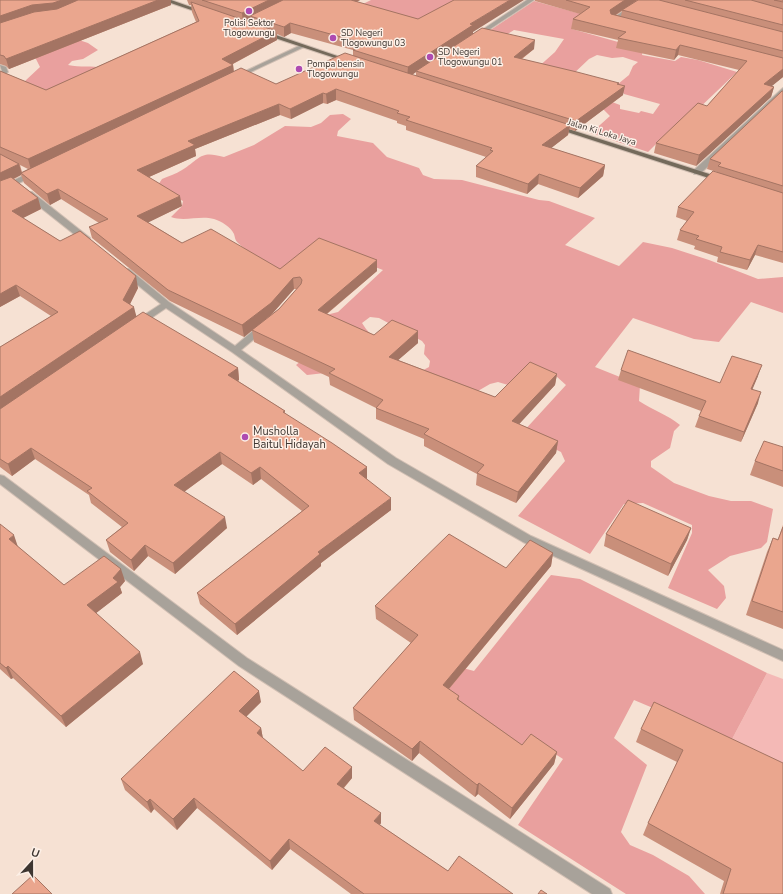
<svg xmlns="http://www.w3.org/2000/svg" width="783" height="894" viewBox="0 0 783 894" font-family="'Nunito Sans',sans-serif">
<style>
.green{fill:#f4b9b6}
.forest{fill:#e9a09e}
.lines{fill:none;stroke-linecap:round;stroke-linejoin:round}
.minor-casing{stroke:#d1bfb3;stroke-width:2}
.major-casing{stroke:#d1bfb3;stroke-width:2}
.minor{fill:#a8a29a;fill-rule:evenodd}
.major{fill:#746a5b;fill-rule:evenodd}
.wall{fill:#c98f7a;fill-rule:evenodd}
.shaded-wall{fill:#a47463}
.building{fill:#eaa68e;stroke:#a47463}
.poi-dot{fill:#ae4bb1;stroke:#fdf0e7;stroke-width:1.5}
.labels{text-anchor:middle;stroke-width:3;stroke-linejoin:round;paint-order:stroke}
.far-poi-label{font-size:9px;fill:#3e3631;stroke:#fdf0e7;text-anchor:start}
.far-street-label{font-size:9px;fill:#3e3631;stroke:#fdf0e7}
.poi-label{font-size:11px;fill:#3e3631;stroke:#fdf0e7;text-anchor:start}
</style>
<rect width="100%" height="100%" fill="#f6e1d3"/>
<path class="green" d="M767,673L783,679V768L731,741Z"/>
<path class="forest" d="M371,0H482L422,27L355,8Z
M534,1L585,15L572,29L643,49L642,55L675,61L681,57L698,60L737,72L695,112L662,138L648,152L591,133L610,116L601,107L612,102L620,105V109L639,113L641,111L653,114L660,104L624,94L618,84L629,75L633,66L638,62L623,57L612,58L597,55L589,59L570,77L536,69L555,52L564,39L514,30L506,35L480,37Z
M64,35L88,43L98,50L83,59L72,61L68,65C80,68 92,65 103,68L45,96L25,81L40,67L34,55Z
M343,114L351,119L338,131L337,136L373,143L387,157L419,168L423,175L434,179L462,180L539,200L549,201L595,218L565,245L619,266L643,242L672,248L709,260L758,279L783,277V313L751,302L719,342L694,339L633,318L595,367L640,385L639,401C653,410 668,415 680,425L674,431L670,448L651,461V467L674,483L709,496L731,501H751L773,509L767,542L761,548L730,556L708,570L724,586L726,598L717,609L668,588L692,533V525L643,503L624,504L590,554L518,516L565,461L561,452L522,433L566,385L556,376L508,385L498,382L490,384L471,395L414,375L429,367L430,361L424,354L425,345L422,341L379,318L370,317L362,323L366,329L377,341L325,373L307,375L296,365L302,360L326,317L330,314L338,312L383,270L319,246L284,274C269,264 250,255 237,242C235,240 235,237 234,234C231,227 221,221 214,219C200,215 185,222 171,217L182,206L183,201L168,194L158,185L162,179C168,176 176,174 182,170C201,158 200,150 224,157L254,145L285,126L311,127L321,123L330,115Z
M551,575L580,579L767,673L731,741L634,700L614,738L647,765L621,832L630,845L653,855L689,876L705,894H626L518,825L563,759L530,738L516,753L435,680L448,664L474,671Z"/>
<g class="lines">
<g class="minor-casing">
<path id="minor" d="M527,0H534L478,37L473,36Z
M640,0H647L617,20L619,22L618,23L610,22V20Z
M301,45L306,46L238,78L233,77Z
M0,65L6,67L8,72L0,77V72L2,71Z
M783,88V94L700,174H694V170Z
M31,172H37L38,174L0,192V187Z
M26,192H32L90,238V242H84L26,196Z
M123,269H129L169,302L235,346L260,325H266L267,327L266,329L241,350L396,458L531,536L783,650V661L523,542L388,464L232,352L166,308L141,325H135L134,323L135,321L161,304L123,273L122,271Z
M0,475L4,476L247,658L610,889L612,894H592L239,666L0,484Z"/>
</g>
<g class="major-casing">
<path id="major" d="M162,0H171L208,13L203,14Z
M263,32H267L352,61L347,62L263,34Z
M555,126H559L725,179L721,181H718L555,128Z"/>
</g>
<use href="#minor" class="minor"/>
<use href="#major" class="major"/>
</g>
<path class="wall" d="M0,0H171V5L9,69L6,66L0,64Z
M187,0H360L357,2L418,19L473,32V34L534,49L522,59L618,84L623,95L575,131L569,129L568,135L551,148L605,165L603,176L578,198L538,184L527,194L476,177V166L486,157L406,130V126L397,123V121L336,100L327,104L323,103L291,119L280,115L195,149L196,156L149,177L182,206L148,222L182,243L280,269L377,271L327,314L374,335L418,343L398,360L495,397L557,374L555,385L519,424L558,441L556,453L516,503L476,485L477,474L424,446V439L376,419V408L330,385L329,377L254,342L252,330L279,309L297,289H294L272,314L244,337L170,301L92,238L89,227L99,223L61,199L50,205L24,183L21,175L14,179L38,198L41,209L23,218L60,241L138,288L130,304L137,317L238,368L239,380L238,381L285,411V414L367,467V480L391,510L321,563V566L237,635L200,604L197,593L302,511L261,479L253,485L222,464L184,492L227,528L175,574L148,556L134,571L110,552L106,540L122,527L91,503L89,495L35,459L12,476L0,467V347L51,316L20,296L0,307V71L46,90L196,22L192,12L191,5H189ZM251,19V22L247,21ZM291,33L353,50V56L276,84L234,72L233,64L277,40V34L284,37ZM416,72V76L412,75ZM20,165L28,169L22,172Z
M535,0H783V77L771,86L774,87L771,97L696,166L654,153L656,143L707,106L739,70L678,55L674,60L616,48L618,40L571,29L573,19L580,14L535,1ZM622,11L621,16L616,15Z
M783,91V263L755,255L747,270L717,262L718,257L694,249L695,246L677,240L680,230L687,221L676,217L678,207L717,172L707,169L710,159Z
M621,370L720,383L758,376L752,389L758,403L741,442L695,427L699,416L701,411L618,380Z
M783,447V487L750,475L755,461Z
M0,524L18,547L64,585L125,581L120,587L122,593L96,613L143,664L66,727L13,678L11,679L0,669Z
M783,525V629L746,615L767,552L773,538L778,539Z
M691,528L687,540L668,576L604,546L606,534Z
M553,553L551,566L449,689L459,696V700L522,745L557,752L554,764L510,819L478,794L475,797L419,753L412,761L354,720L353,708L411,643L376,619L375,606L506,568Z
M261,702L246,716L261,728L263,739L303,771L352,778L344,788L381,823L380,825L448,871L513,894H351L290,849L272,870L197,808L177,830L154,809L151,813L125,790L121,779Z
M654,702L783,802V894H720L724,881L643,835L648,823L677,762L636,742L641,729Z"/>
<path class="shaded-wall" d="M62,0H89L0,26V16L32,5Z
M158,0H171V5L9,69L6,59Z
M269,0H290L250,16L251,19L243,23L242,13Z
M344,0H360L345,7Z
M510,0H524L473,32V34L416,71V72L407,78L408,67L470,24Z
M625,0H637L608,20L610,10Z
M290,23L291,33L284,37V27Z
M276,31L277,40L225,68L233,65L234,75L31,170L28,159Z
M535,40L534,49L513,65L514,57Z
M680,45L678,55L674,60L676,50Z
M783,69V77L761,95L764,84Z
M619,83L617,91L625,86L623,95L575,131L576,121Z
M774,87L771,97L696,166L699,155Z
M336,89V100L327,104L326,94Z
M323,93V103L291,119L290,109Z
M279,104L280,115L195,149L196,156L140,181L137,170L188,141Z
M570,125L568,135L541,156L542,145Z
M19,164L22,174L21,173V175L0,185V173Z
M605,165L603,176L578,198L580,188Z
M539,174L538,184L527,194L528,184Z
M58,189L61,199L50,205L47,194Z
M180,196L182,206L139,227L137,216Z
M38,198L41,209L15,222L12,211Z
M758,245L755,255L747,270L750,260Z
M377,260V271L318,321V310Z
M136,276L138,288L126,312L123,300Z
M293,278L294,289L272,314L244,337L242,325Z
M16,285L20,296L0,307V294Z
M134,307L137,319L0,412V397Z
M418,331V343L389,368V357Z
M762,365L758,376L748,400L751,389Z
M238,368L239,380L230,387L228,375Z
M557,374L555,385L511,433L512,421Z
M761,392L758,403L741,442L744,432Z
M558,441L556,453L516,503L518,492Z
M31,448L35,459L12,476L8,464Z
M220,452L222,464L177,497L174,485Z
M260,467L261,479L253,485L251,473Z
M367,467V479L359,485V473Z
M391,498V510L321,563V566L237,635L235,624L318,552Z
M225,517L227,528L175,574L173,563Z
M691,528L687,540L668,576L671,564Z
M14,535L18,547L9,539Z
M145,545L148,556L134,571L131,560Z
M553,553L551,566L442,697L443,685Z
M121,569L125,581L120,587L122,593L91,617L87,605Z
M140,652L143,664L66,727L61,716Z
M8,666L13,678L11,679L6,668Z
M259,691L261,702L241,722L239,711Z
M261,728L263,739L257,733Z
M420,741L419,753L412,761V749Z
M557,752L554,764L510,819L512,808Z
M352,767V778L338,794L337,784Z
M479,783L478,794L475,797L477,785Z
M194,798L197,808L177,830L173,819Z
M150,799L154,809L151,813L147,802Z
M381,813V823L375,831L374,821Z
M289,839L290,849L272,870L270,861Z"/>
<path class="building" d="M0,0H62L53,3L32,5L0,16Z
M78,0H158L6,59L4,56L0,55V23L34,12L57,9Z
M202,0H269L242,13Z
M283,0H351L418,19L454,0H510L470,24L473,25L408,67L353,50L367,44L290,23L284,27L250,16Z
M566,0H625L610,10L611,14L783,58V69L764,84L774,87L699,155L656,143L698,103L707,106L747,61L680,45L676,50L618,38L626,32L573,19L590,7Z
M638,0H659L783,32V51L622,10Z
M685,0H751L783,9V25Z
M774,0H783V2Z
M191,2L276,31L222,59L233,65L28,159L0,147V71L46,90L199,21Z
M482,28L535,40L514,57L577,72L619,83L617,84L625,86L576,121L416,71Z
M345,53L570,125L542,145L605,165L580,188L539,174L528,184L476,166L493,151L490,150L492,148L406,120L410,117L397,113L399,111L336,89L326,94L323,93L290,109L279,104L188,141L195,145L137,170L180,196L137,216L182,243L211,229L280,269L319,238L377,260L318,310L374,335L392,320L418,331L389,357L495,397L530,362L557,374L512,421L558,441L518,492L477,473L484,465L424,434L429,429L376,408L383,400L329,373L335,369L252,330L279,309L301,284L302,280L300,277L293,278L271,303L242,325L168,290L89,227L108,219L58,189L47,194L21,173L241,68L276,84Z
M782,91H783V186L718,166L721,163L710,159Z
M0,154L19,164L0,173Z
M713,171L783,193V252L758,245L750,260L720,252L722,247L696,239L699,236L680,230L694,212L678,207Z
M11,177L38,198L12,211L60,241L80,231L136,276L123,300L134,307L0,397V347L58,312L16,285L0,294V181Z
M143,312L238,368L228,375L285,411L283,412L332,443L367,467L359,473L391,498L318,552L320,554L235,624L197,593L309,506L260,467L251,473L220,452L174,485L225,517L173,563L145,545L131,560L106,540L128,523L87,491L92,488L31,448L8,464L0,459V409Z
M628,350L720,383L732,356L762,365L751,389L761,392L744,432L699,416L706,401L621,370Z
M764,441L783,447V471L755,461Z
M628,500L691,528L671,564L606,534Z
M0,524L14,535L9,539L64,585L104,556L121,569L113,578L118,582L87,605L140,652L61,716L8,666L6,668L0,663Z
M783,527V612L752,601L773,538L778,540Z
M449,534L506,568L530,540L553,553L443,685L459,696L457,699L522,745L531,734L557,752L512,808L479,783L477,785L420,741L412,749L353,708L418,635L375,606Z
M234,671L259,691L239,711L261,728L257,733L303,771L325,747L352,767L337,784L381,813L374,821L448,871L459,856L513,894H364L289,839L270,861L194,798L173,819L150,799L147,802L121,779Z
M654,702L783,763V894H723L731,869L648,823L683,750L641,729Z
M33,875L52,894H12Z
M541,890L547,894H538Z"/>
<g class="poi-dot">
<circle cx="249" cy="11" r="4"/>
<circle cx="333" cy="38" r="4"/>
<circle cx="430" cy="57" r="4"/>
<circle cx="299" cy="69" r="4"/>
<circle cx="245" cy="437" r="4"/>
</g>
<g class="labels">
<g class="far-poi-label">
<text x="249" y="26" text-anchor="middle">Polisi Sektor<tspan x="249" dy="10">Tlogowungu</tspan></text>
<text x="341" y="36">SD Negeri<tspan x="341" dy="10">Tlogowungu 03</tspan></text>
<text x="438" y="55">SD Negeri<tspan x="438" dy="10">Tlogowungu 01</tspan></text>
<text x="307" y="67">Pompa bensin<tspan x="307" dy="10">Tlogowungu</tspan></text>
</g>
<g class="far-street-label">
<text transform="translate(602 132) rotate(17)" y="3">Jalan Ki Loka Jaya</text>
</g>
<g class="poi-label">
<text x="253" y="435">Musholla<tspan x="253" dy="13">Baitul Hidayah</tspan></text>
</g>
</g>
<g transform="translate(32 862) rotate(21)" stroke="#fdf0e7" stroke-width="3" paint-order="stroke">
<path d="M0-3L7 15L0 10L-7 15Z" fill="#3e3631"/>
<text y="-6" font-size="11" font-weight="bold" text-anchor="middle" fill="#3e3631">U</text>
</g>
</svg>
